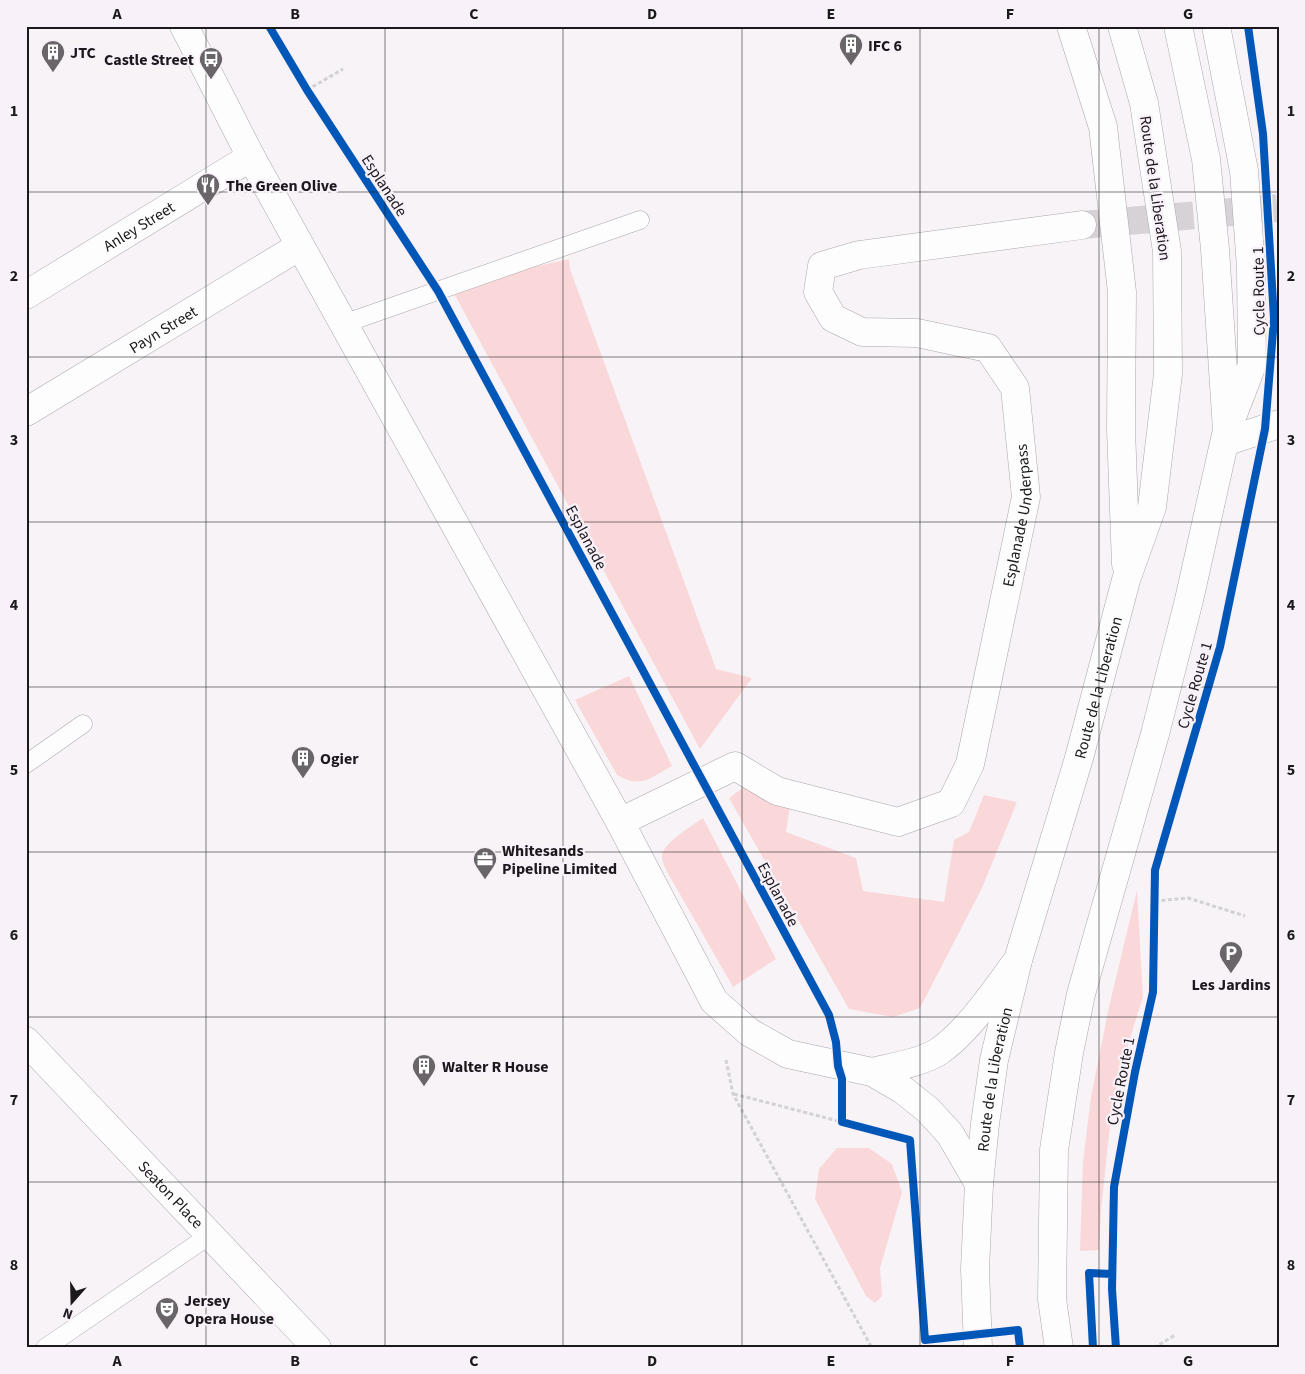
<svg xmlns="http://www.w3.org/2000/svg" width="1305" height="1374" viewBox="0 0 1305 1374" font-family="'Source Sans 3',sans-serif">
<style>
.green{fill:#fad8da}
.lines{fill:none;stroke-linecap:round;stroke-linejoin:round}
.minor-tunnel{stroke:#d6d2d6;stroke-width:28;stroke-dasharray:28 14;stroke-linecap:butt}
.service-casing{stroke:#aaa7aa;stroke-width:19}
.minor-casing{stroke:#aaa7aa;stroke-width:29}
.secondary-casing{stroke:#aaa7aa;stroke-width:29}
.trunk-casing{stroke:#aaa7aa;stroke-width:29}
.path{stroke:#d2d2d2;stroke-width:3;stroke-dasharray:4 2.5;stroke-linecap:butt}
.service{stroke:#fefdfe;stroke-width:18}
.minor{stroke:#fefdfe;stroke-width:28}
.secondary{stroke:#fefdfe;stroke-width:28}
.trunk{stroke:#fefdfe;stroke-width:28}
.cycleway-casing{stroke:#f9f1f9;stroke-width:11}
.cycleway{stroke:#0057b8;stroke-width:8}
.grid{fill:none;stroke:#1c191c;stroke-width:1;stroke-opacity:0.55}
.labels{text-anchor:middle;stroke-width:4.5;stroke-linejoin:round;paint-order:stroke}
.poi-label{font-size:16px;font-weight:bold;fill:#1c191c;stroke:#f9f1f9;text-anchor:start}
.street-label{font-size:16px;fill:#1c191c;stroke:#f9f1f9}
.neatline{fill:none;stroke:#1c191c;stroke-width:2}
.grid-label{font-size:16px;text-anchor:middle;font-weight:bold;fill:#1c191c}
</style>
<rect width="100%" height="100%" fill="#f7f3f7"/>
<path class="green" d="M569,259L570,269L716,669L752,678L700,749L450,286Z
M629,676L672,766C650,778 641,789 617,775L575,700Z
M748,784L790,806L786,832L856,858L863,891L944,902L954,840L969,832L984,795L1017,802L982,888L920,1008L893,1017L849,1009L729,798Z
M703,818L776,959L733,987L665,868C664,865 662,860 662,856C662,844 693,825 703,818Z
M1137,890L1143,997L1120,1070L1110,1125L1101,1211L1099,1250L1080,1251L1083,1162L1091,1097L1109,1007Z
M837,1148H869L892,1164L902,1192L880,1268L882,1296L875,1303L866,1296L815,1199L819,1169Z"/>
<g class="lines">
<path class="minor-tunnel" d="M1082,225L1279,208"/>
<g class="service-casing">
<path id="service" d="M343,324L640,220
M26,764L83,724
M45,1348L210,1235"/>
</g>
<g class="minor-casing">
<g id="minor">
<path id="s1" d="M26,295L251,157"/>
<path id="s2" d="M26,412L300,246"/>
<path d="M1225,442L1279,424"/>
<path id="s3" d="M620,822L735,766L777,791L898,822L951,803L970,764L1026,497L1015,388L988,348L917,333L862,332L833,318L818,292L822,266L859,255L1082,225"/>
<path id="s4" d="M26,1041L317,1348"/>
</g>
</g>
<g class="secondary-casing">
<path id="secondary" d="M184,26L251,157L620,822L714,1001L749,1032L788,1054L872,1072L903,1090L928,1110L950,1134L979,1184
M872,1072C892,1067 920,1063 938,1052C968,1032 996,989 1018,960"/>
</g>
<g class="trunk-casing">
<g id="trunk">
<path d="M1071,26L1103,127L1122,292L1121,429L1126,564"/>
<path d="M1216,26L1244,171L1251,268L1252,365L1230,422"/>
<path id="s5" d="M978,1348L975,1269L979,1184L985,1124L994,1060L1018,960L1079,758L1126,580L1152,507L1168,374L1167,251L1144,103L1122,26"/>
<path d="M1059,1348L1052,1299L1054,1150L1069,1053L1081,994L1155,734L1189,600L1227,430L1215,249L1206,159L1178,26"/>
</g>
</g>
<path class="path" d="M307,90L343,69
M1155,901L1188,898L1245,916
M726,1060L733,1094L872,1348
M734,1094L842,1122
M925,1340V1348
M1154,1348L1175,1335"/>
<use href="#service" class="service"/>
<use href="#minor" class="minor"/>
<use href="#secondary" class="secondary"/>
<use href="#trunk" class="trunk"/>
<g class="cycleway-casing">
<path id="cycleway" d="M269,26L307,90L438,291L829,1015L836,1042L838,1066L842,1079V1122L910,1140L925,1340L1018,1330L1020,1348
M1093,1348L1089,1273L1112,1274
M1116,1348L1112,1289L1114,1187L1135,1072L1153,992L1155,870L1220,647L1265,429L1274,319L1263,134L1248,26"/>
</g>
<use href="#cycleway" class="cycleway"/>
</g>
<path class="grid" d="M206,26V1348M385,26V1348M563,26V1348M742,26V1348M920,26V1348M1099,26V1348M26,192H1279M26,357H1279M26,522H1279M26,687H1279M26,852H1279M26,1017H1279M26,1182H1279"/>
<defs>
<g id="building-pin" transform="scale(1.25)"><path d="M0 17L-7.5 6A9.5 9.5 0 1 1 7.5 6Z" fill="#696569" stroke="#f9f1f9"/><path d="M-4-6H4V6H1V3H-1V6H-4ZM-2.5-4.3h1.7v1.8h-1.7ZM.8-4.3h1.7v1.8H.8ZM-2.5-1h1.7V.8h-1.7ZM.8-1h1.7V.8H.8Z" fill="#fff"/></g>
<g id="bus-pin" transform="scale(1.25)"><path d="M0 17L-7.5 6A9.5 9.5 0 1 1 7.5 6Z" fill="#696569" stroke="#f9f1f9"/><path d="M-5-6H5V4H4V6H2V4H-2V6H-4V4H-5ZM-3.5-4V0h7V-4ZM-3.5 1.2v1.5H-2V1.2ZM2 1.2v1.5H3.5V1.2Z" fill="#fff"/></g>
<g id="restaurant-pin" transform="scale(1.25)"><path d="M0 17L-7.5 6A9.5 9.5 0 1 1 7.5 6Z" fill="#696569" stroke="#f9f1f9"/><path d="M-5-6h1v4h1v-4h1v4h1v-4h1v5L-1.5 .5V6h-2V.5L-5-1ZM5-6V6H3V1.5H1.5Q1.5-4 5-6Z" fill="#fff"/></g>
<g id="office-pin" transform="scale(1.25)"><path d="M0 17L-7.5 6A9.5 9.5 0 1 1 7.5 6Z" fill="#696569" stroke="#f9f1f9"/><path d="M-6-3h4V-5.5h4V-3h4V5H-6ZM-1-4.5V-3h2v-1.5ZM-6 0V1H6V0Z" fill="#fff"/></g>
<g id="parking-pin" transform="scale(1.25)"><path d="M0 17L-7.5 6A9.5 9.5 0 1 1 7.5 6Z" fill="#696569" stroke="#f9f1f9"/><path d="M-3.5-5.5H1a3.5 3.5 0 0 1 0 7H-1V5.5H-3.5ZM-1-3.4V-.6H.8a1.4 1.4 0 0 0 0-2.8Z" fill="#fff"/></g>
<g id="theatre-pin" transform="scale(1.25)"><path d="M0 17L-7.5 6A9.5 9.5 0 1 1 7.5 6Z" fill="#696569" stroke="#f9f1f9"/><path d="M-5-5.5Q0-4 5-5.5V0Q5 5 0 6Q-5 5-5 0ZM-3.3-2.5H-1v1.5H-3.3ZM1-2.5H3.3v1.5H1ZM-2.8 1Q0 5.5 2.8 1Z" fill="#fff"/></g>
</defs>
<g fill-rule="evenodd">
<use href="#building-pin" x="851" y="45"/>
<use href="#building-pin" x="53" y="52"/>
<use href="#bus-pin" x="211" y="59"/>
<use href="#restaurant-pin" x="208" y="185"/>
<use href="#building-pin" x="303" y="758"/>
<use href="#office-pin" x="485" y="859"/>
<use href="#parking-pin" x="1231" y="953"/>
<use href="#building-pin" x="424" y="1066"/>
<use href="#theatre-pin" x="167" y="1309"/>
</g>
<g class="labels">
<g class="poi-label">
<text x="868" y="51">IFC 6</text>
<text x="70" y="58">JTC</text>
<text x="194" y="65" text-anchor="end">Castle Street</text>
<text x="226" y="191">The Green Olive</text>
<text x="320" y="764">Ogier</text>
<text x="502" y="856">Whitesands<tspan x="502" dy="18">Pipeline Limited</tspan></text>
<text x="1231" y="990" text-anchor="middle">Les Jardins</text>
<text x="442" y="1072">Walter R House</text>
<text x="184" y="1306">Jersey<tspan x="184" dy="18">Opera House</tspan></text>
</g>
<g class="street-label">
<text transform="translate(385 185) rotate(57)" y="6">Esplanade</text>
<text transform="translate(1156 188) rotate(82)" y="6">Route de la Liberation</text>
<text dy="6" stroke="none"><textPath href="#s1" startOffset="132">Anley Street</textPath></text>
<text transform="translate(1258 291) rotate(-91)" y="6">Cycle Route 1</text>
<text dy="6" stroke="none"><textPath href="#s2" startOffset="160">Payn Street</textPath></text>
<text dy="6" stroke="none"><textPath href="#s3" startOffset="655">Esplanade Underpass</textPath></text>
<text transform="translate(587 537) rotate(62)" y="6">Esplanade</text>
<text transform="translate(1194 685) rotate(-74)" y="6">Cycle Route 1</text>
<text dy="6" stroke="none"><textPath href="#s5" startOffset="676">Route de la Liberation</textPath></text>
<text transform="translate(779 894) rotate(62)" y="6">Esplanade</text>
<text dy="6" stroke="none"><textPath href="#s5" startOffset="270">Route de la Liberation</textPath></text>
<text transform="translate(1120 1081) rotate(-79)" y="6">Cycle Route 1</text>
<text dy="6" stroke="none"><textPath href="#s4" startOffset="211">Seaton Place</textPath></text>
</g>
</g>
<rect width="1305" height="1374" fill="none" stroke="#f9f1f9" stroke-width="55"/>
<g transform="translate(72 1302) rotate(200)" stroke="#f9f1f9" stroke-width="4" paint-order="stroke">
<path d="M0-4L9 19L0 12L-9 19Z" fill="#1c191c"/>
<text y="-8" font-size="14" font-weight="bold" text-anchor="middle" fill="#1c191c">N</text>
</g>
<rect x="28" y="28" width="1250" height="1318" class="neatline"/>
<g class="grid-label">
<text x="117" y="19">A</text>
<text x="295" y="19">B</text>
<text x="474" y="19">C</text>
<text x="652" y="19">D</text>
<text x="831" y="19">E</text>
<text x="1010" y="19">F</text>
<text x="1188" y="19">G</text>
<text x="14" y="116">1</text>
<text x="1291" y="116">1</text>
<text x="14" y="281">2</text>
<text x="1291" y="281">2</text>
<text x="14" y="445">3</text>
<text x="1291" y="445">3</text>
<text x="14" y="610">4</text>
<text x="1291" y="610">4</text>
<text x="14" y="775">5</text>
<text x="1291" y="775">5</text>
<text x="14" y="940">6</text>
<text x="1291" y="940">6</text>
<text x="14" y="1105">7</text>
<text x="1291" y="1105">7</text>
<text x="14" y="1270">8</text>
<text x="1291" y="1270">8</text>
<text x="117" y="1366">A</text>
<text x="295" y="1366">B</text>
<text x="474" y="1366">C</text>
<text x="652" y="1366">D</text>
<text x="831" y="1366">E</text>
<text x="1010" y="1366">F</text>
<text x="1188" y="1366">G</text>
</g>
</svg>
